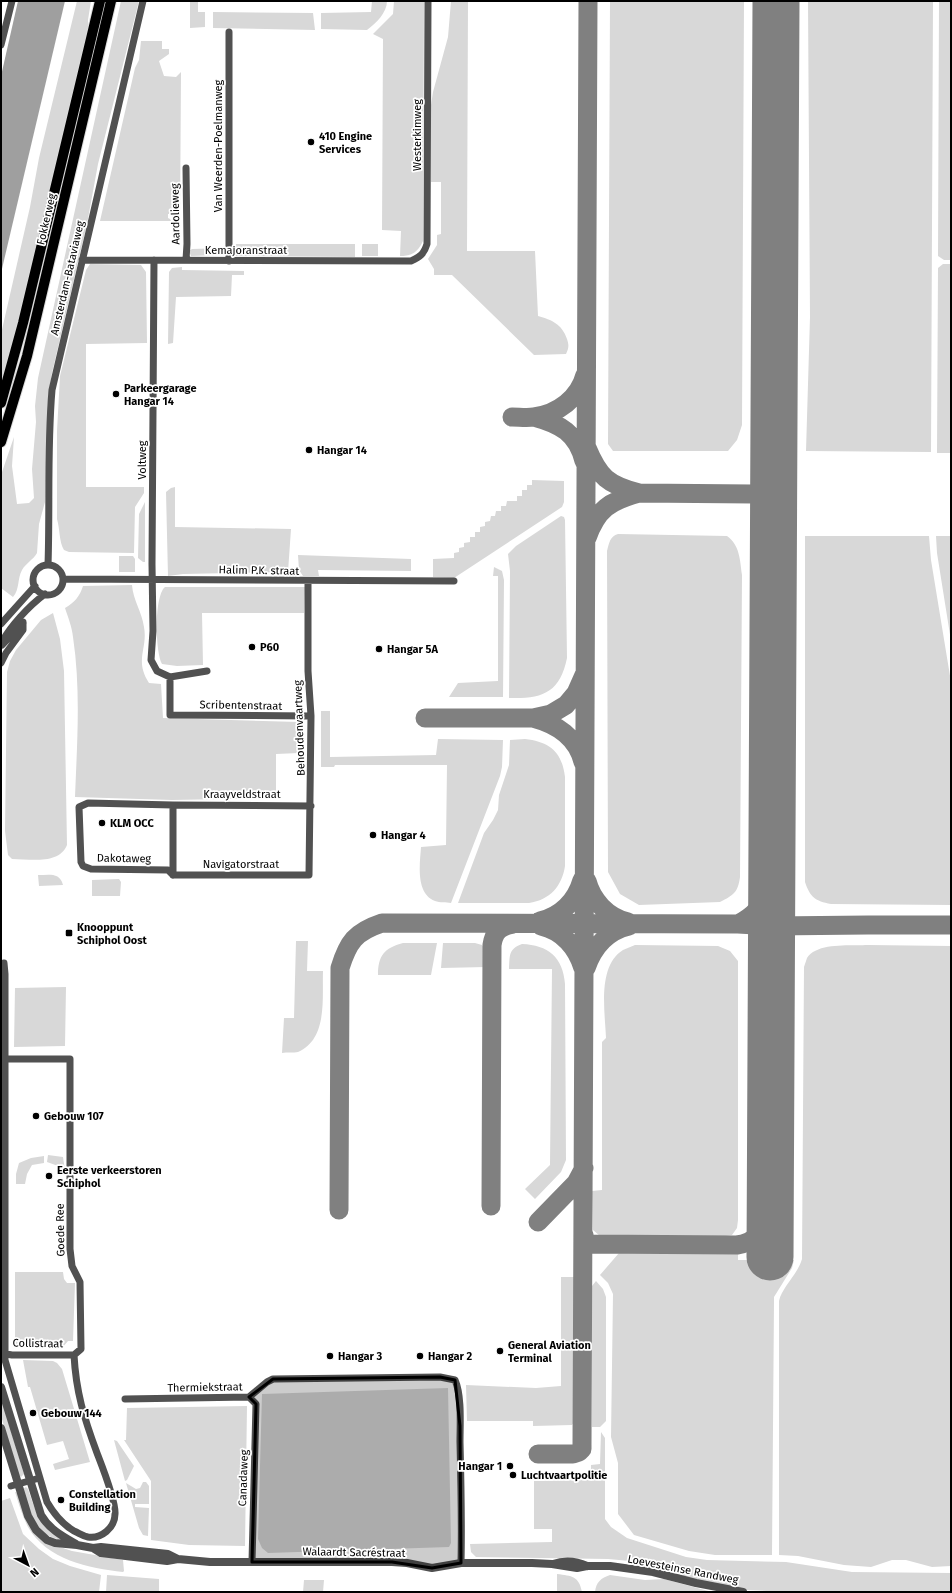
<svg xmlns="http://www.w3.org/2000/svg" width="952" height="1593" viewBox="0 0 952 1593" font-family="'Fira Sans',sans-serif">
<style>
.green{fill:#d8d8d8}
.water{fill:#9f9f9f}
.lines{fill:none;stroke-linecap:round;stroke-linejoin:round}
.taxiway{stroke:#808080;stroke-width:19}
.runway{stroke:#808080;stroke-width:47}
.primary-casing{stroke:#dbdbdb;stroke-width:12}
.minor{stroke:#515151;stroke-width:7}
.tertiary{stroke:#515151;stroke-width:8}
.primary{stroke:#000;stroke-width:10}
.marked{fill:#000;fill-opacity:0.2;stroke:#000;stroke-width:3;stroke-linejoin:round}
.poi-dot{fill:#000;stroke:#fff;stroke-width:1.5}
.labels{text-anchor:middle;stroke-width:3.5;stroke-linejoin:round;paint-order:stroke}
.street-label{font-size:11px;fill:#000;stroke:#fff}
.poi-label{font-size:11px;font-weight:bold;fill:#000;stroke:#fff;text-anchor:start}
</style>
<rect width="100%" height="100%" fill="#fff"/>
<path class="green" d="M77,1H91L88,20V36L51,183L17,331L1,384V334L30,207L39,158Z
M121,1H139L98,164L87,224L52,373L48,400L45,502L39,524L37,553C33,560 26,563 22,570C17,579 20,589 13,597L1,588V475L14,437L12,466L17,504L29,503L34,498L32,469L36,422L35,406L38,378Z
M190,1H198V12H205V27L190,28Z
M372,1H387C387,13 376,23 367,30L321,29V13L371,12Z
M394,1H424L423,241C418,252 412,256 400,256L401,231L382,230L383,39L373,34L393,14Z
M451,1H468L467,251H535L538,316C552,320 562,324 567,339C569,345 569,348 566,354L534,355L452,275H434V269L428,259L437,245V235L441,234V182H431V105L433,92L448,37Z
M610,1H744L742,425L737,440L728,451H613L608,444Z
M808,1H933L931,452L806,451L810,317Z
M939,1H951V260H944L938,256Z
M213,12L313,13L315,30L213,28Z
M141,41H162V49H169V54L159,61L164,76L176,77L181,72L180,222L173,221L174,218H177V214H168V218L170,219L171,221H100L135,68L139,60Z
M236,244H355V257L233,256Z
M362,244H378V256H362Z
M224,248L219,255L191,256L189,251L192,249Z
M90,264L141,265L146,272L147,343L86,344V487H144V493L135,507L134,553L69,552L64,550C59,542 60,529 57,519V431L60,376L86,270Z
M943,264H951V453H937L938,268Z
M182,267V270L244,271V275H232L231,296L176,297L173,343L168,344L169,272L172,268Z
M532,480L564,481V502L562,507L454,578L433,577V559L454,558V553L459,552V548L464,547V543L470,542V537H475V532H480V527L485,526V522L490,521L491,516H495L496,511H501V506H506L507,501H517V496H522V490H527V485H532Z
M175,487V527L291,529L288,572L183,574L168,576L166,492L171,488Z
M145,502V562H143L138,558L139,514Z
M561,516L564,517L565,520L567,658C560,693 542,699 509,698L510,571L508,554L516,546Z
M618,534L727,536C740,545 740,561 742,575L740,877C738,892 734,895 720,902L639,905L620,894L608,872L607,551C609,543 610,536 618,534Z
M805,536H929L931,560L951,682V905L831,904C815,901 810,897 805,882Z
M936,536H951V641L937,553Z
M298,555L411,559V571L318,570L319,576H303L299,570Z
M119,556H133L135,559V572H119Z
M494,567L502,571L504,580L503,697H449L458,683L498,681V576H493Z
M132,585C133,600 142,612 144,627C148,649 134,660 149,683L161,684L163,718L299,722V753L276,754V798L172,800L75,797C77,744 81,690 73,637C72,627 68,617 65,608C74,603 80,596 83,586Z
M165,587H305L304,613H202L203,665L177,666L162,664C155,652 154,596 165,587Z
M53,613L60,639L64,671L67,845C59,865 30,859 12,859L8,855L5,831L7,672L10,661L16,650L41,620Z
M321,711H330V757L436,755L438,739L503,740L502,767L500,776L451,903C446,902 440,903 435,901C415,893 420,863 421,847L446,845L447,765H335L334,767H321Z
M525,739C550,742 562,752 565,777V866C562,886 550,900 529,903H458L484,833L493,820L498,810L499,795L509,765L510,740Z
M38,875C49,875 60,872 63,885L39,886Z
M119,879L121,882L120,896H92V880Z
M296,941H308L307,971H323C322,998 328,1039 298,1052C294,1053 287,1052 282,1053L284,1018H294Z
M403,943H437L431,975H378C378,956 384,948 403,943Z
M443,943H475L482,945L486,951V967L441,968Z
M522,944C548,945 563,957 565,984L566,1160L561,1172L535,1199L525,1189L550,1165L552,969H509C510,956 508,949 522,944Z
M635,945L718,946L730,951L738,961V1220L737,1228L732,1235L726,1236L605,1237L600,1236L593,1230L592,1191L602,1190V1042L606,1038C605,1012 597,966 623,950C627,948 631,947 635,945Z
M868,945L951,946V1566L932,1567L906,1560H892L871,1567L844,1565L798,1556L779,1555V1301C782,1287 798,1274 802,1259L804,967C805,964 806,961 807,958C817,942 851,946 868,945Z
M66,987L65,1046L14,1047L15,988Z
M48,1155L63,1157L65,1171L63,1172L61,1167L47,1162Z
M44,1156V1163L32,1165L27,1174L25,1184H16V1174L19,1163L31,1158Z
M619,1253L738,1254V1260H794L792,1268L774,1297V1301L772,1555H715L689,1551L634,1535L618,1514V1463L611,1437L613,1294L608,1283L600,1275Z
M15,1272H63L64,1279L67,1283H75L73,1341H68L62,1348L15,1347Z
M561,1277H574V1422L572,1425L533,1426V1421H467L466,1385L536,1388L561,1386Z
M596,1281L603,1289L606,1297V1421L600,1427H592V1286Z
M23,1360L53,1361L57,1363L62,1369L90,1462L55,1470L53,1464L69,1459L63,1441L47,1445L30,1387H28Z
M448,1388L451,1543L449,1547L268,1553L262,1548L258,1539L262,1394Z
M1,1398L24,1474L21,1477L19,1475L1,1416Z
M247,1406L245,1546L189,1545L151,1540V1481L124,1440H126L127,1408Z
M601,1432L605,1438V1519L611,1527L627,1538L686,1557L707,1560L786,1562L852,1572L951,1573V1592H788L746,1590L687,1578L630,1561L608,1559L476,1557L471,1552L470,1544L552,1542V1529H534V1481L591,1480V1465L600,1464Z
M114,1440L117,1441L134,1466L127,1480L125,1481Z
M143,1482H146L149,1486V1504H135V1507L149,1508L148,1536L143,1535L139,1528L126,1483L136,1489L140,1488Z
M26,1487L28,1489C36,1513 40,1527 63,1540C34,1537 31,1512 23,1489Z
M15,1492L18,1493L25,1512L57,1546L72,1551L123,1560L124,1571L123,1572C89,1568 47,1560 28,1527C22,1516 19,1504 15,1492Z
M10,1498L23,1534L39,1549L53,1559L70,1566L101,1575L99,1592H1V1501Z
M557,1574C572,1576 579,1576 582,1592H557Z
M107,1575L159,1579V1592H106Z
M610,1575L645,1580L664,1579L712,1592H595C596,1582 601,1578 610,1575Z
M304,1580H324L323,1592H303Z"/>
<path class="water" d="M18,1H65L1,273V76Z"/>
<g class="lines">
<path class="taxiway" d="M512,417C519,417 527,418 534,417C558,414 579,398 585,375
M534,417C560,424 577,433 584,461
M587,448C599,477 608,485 639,493L753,494C766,491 769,483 774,471
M753,494C765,497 769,504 773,516
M587,538C597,509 610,501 639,493
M425,718H533L551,714L566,705L576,693L584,675
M533,718C556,724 577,737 583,762
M587,881C592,900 607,917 628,922
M540,921C561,916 576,901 582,880
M738,924C754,916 763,905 772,889
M541,926C563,931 577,948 583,968
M586,968C593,948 607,931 629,926
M491,1206L492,945C494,932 500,926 513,924
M339,1210L340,968C348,942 355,932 382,923L738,924L772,926L868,925H951
M538,1222L576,1183L584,1168
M584,1235L585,1241L591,1244L737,1245C756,1242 762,1232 770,1217
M538,1454H573L579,1452L582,1449V1445L588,1"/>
<path class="runway" d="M770,1257L776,1"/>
<g class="primary-casing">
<path id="primary" d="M1,403L23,323L100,1
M1,442L27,356L111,1"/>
</g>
<path class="minor" d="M229,32V261
M1,45L12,1
M186,168L187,244L186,260
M82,260L411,261C420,257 424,254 427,244L428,1
M154,260L152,564L153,631L151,660L157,671L170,677L207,671
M48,565C50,507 47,448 52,390L143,1
M33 580a15 15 0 1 1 30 0a15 15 0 1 1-30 0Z
M63,579L454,581
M1,624L35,586
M1,644C9,627 30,605 45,594
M2,645L23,623
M1,663L6,653L23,630V622
M170,677V715L311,716
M173,805V875
M173,875H309L311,716L308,671V581
M173,875L168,870L91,869L83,866L81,862L79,807L88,803L173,805L311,806
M4,963L5,974V1360L47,1502C54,1514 62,1524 74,1531C79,1533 83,1536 88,1537C101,1539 115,1528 115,1514C116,1501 102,1466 97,1453C84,1418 76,1392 74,1355
M2,1059H70V1249L72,1266L80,1282L81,1349L74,1355
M1,1353L12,1355H74
M249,1397L256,1404L252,1562
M125,1399L249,1397L267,1382L273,1379L440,1377L455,1380C462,1396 460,1424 460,1442C461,1482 462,1522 461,1563
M11,1486L36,1479"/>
<path class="tertiary" d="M1,1387L41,1515C49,1529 62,1536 76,1544
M1,1428L28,1516L36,1530L47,1540L55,1543L77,1545L93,1548L101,1553L167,1561L178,1559L210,1562H392L407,1563L432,1568L461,1563H532L552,1564L577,1568L587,1566H610L653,1572L696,1583L743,1592
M93,1548L101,1547L168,1554L178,1559
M553,1564C565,1560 576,1561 587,1566"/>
<use href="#primary" class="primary"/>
</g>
<path class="marked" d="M440,1377L455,1380L460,1426L461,1563L432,1568L392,1562H252L256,1404L249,1397L273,1379Z"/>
<g class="poi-dot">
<circle cx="311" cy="142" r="4"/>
<circle cx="116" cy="394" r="4"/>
<circle cx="309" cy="450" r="4"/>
<circle cx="252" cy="647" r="4"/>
<circle cx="379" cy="649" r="4"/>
<circle cx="102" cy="823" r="4"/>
<circle cx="373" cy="835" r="4"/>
<rect x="65" y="929" width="8" height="8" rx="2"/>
<circle cx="36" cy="1116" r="4"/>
<circle cx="49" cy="1176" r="4"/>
<circle cx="500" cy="1351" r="4"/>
<circle cx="330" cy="1356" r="4"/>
<circle cx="420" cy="1356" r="4"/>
<circle cx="33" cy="1413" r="4"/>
<circle cx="510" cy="1466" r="4"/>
<circle cx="513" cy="1475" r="4"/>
<circle cx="61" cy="1500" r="4"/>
</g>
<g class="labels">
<g class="street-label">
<text transform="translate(417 135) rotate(-90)" y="4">Westerkimweg</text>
<text transform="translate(218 146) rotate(-90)" y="4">Van Weerden-Poelmanweg</text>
<text transform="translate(175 214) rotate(-91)" y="4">Aardolieweg</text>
<text transform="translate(46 219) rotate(-77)" y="4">Fokkerweg</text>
<text x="246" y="254">Kemajoranstraat</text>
<text transform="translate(67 278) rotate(-77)" y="4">Amsterdam-Bataviaweg</text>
<text transform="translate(142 460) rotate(-90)" y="4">Voltweg</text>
<text transform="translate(259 570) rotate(1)" y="4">Halim P.K. straat</text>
<text transform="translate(241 705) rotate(1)" y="4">Scribentenstraat</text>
<text transform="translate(299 728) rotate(-92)" y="4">Behoudenvaartweg</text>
<text x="242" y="798">Kraayveldstraat</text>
<text transform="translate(124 858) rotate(1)" y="4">Dakotaweg</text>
<text x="241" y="868">Navigatorstraat</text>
<text transform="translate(60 1230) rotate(-91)" y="4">Goede Ree</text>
<text transform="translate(38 1343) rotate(1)" y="4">Collistraat</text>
<text transform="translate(205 1387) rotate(-1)" y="4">Thermiekstraat</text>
<text transform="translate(243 1478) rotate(-88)" y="4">Canadaweg</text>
<text transform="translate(354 1552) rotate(1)" y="4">Walaardt Sacréstraat</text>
<text transform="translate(683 1569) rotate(11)" y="4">Loevesteinse Randweg</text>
</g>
<g class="poi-label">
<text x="319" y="140">410 Engine<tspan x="319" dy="13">Services</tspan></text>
<text x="124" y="392">Parkeergarage<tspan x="124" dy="13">Hangar 14</tspan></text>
<text x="317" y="454">Hangar 14</text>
<text x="260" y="651">P60</text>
<text x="387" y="653">Hangar 5A</text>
<text x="110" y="827">KLM OCC</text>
<text x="381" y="839">Hangar 4</text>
<text x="77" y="931">Knooppunt<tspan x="77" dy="13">Schiphol Oost</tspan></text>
<text x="44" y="1120">Gebouw 107</text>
<text x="57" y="1174">Eerste verkeerstoren<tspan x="57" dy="13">Schiphol</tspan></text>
<text x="508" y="1349">General Aviation<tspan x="508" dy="13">Terminal</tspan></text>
<text x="338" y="1360">Hangar 3</text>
<text x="428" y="1360">Hangar 2</text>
<text x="41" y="1417">Gebouw 144</text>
<text x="502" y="1470" text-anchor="end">Hangar 1</text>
<text x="521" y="1479">Luchtvaartpolitie</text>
<text x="69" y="1498">Constellation<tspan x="69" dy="13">Building</tspan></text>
</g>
</g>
<rect width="952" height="1593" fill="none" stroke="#000000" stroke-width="4"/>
<g transform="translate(28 1565) rotate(139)" stroke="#ffffff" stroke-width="3" paint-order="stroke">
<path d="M0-3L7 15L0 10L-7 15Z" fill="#000000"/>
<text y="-6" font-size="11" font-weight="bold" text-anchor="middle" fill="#000000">N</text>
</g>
</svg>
